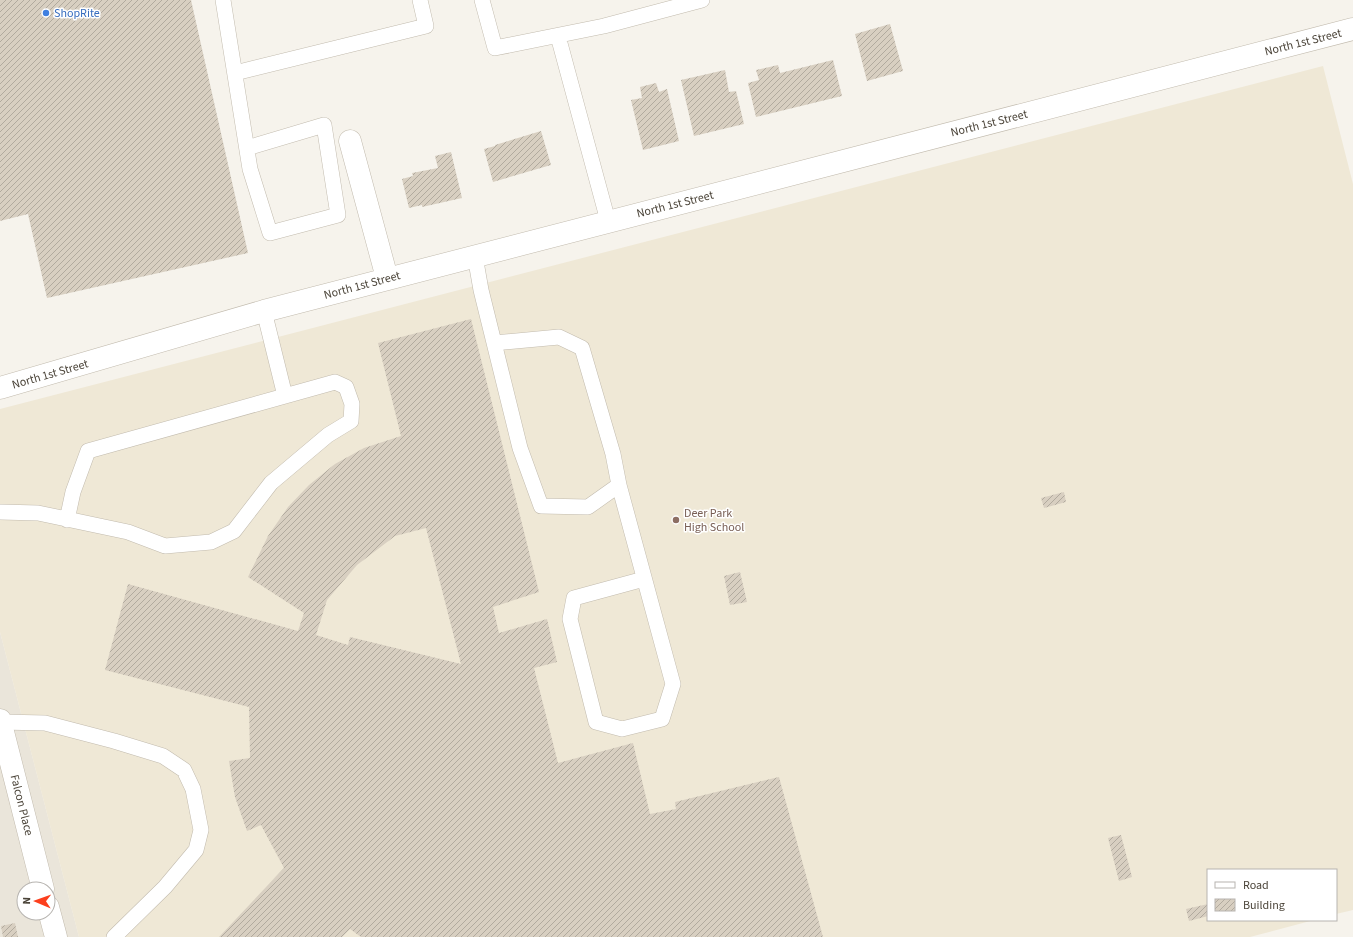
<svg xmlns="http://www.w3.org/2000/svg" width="1353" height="937" viewBox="0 0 1353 937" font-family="'Source Sans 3',sans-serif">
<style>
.residential{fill:#eae5da;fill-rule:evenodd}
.education{fill:#efe8d6}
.building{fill:url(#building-hatch);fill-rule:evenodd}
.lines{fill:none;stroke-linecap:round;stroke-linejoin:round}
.lane-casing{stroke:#c2bbae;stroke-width:16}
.street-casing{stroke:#c2bbae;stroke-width:23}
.lane{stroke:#fff;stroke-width:15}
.street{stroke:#fff;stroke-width:22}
.shop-dot{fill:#3f7fe0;stroke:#fff;stroke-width:1.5}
.education-dot{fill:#8d6e63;stroke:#fff;stroke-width:1.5}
.labels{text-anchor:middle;stroke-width:3;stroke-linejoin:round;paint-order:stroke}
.shop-label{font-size:12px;fill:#366cbe;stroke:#fff;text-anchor:start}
.street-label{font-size:12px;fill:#4b4439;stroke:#fff}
.education-label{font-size:12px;fill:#785e54;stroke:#fff;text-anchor:start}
</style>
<defs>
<pattern id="building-hatch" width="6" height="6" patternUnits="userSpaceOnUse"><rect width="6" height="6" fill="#d8cfc1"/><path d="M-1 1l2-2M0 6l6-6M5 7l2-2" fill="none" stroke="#b1aa9e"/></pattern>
</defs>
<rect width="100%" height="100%" fill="#f6f3ec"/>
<path class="residential" d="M0,632L79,937H0ZM24,889H48V913H24Z"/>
<path class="education" d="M1323,66L1353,184V910L1336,914V870H1208V920H1314L1250,937H79L0,632V409Z"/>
<path class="building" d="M0,0H191L248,253L47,298L28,214L0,221Z
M890,24L903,71L867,81L855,34Z
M833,60L842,96L756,117L748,83L759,80L756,70L778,65L780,73Z
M725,70L729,92L736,91L744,124L694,136L681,80Z
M656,83L659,92L667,89L679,141L643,150L631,100L642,98L640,87Z
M541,131L551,165L493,182L484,149L495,146V145Z
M451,152L462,198L422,207V205L409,208L402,179L413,176L412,173L438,168L435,156Z
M471,319L539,592L493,607L499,633L547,619L557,662L534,668L558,763L633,743L650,814L676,809L675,802L779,777L823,937H361L350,929L342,937H219L284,868L261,825L247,831L235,797L229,761L250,758L249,707L105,670L128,584L298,631L304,613L248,577L268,536L288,507L309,485L335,464L364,448L401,436L378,343ZM426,528L461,664L350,637L348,645L316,635L327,600L357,565L395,536Z
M1064,492L1066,502L1044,508L1041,498Z
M740,572L747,602L730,605L724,576Z
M1121,835L1132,877L1119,881L1108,838Z
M1208,904V916L1189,921L1186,909Z
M15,923L18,937H3L1,926Z"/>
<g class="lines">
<g class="lane-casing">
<path id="lane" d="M223,0L250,169L270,233L338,215L324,125L247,148
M482,0L495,48L604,26L702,0
M558,36L608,221
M235,73L426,26L420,0
M475,256L481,290L520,448L541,506L588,507L619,485L613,454L582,348L559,337L494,343
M264,311L285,396
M619,485L673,684L662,719L622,729L596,722L570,619L574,598L644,579
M0,512L38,513L128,532L165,546L211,542L234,531L271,483L328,435L351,421L352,404L346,387L335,382L88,451L73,492L67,520
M1,722L45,723L114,741L163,756L184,770L193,789L201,830L196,850L165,887L114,937"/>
</g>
<g class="street-casing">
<path id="street" d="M350,141L387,278
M0,388L264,311L1353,29
M0,720L43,889
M48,907L56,937"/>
</g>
<use href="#lane" class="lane"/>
<use href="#street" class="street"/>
</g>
<circle class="shop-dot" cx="46" cy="13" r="4"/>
<circle class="education-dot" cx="676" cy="520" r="4"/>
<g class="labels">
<g class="shop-label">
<text x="54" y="17">ShopRite</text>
</g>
<g class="street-label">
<text transform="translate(1303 42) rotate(-14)" y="4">North 1st Street</text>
<text transform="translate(989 123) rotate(-14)" y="4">North 1st Street</text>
<text transform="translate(675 204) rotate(-14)" y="4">North 1st Street</text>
<text transform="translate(362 285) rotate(-15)" y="4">North 1st Street</text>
<text transform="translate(50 374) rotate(-16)" y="4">North 1st Street</text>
<text transform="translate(22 805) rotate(76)" y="4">Falcon Place</text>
</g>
<g class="education-label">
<text x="684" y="517">Deer Park<tspan x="684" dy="14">High School</tspan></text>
</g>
</g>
<rect x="1207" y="869" width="130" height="52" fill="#ffffff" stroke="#b7b4b0"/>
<rect x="1215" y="882" width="20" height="6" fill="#ffffff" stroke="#b7b4b0"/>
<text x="1243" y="889" font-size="12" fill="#4b4439">Road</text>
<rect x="1215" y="899" width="20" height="12" fill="url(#building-hatch)" stroke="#b7b4b0"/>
<text x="1243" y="909" font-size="12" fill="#4b4439">Building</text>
<g transform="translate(36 901) rotate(272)"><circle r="19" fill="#ffffff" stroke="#b7b4b0"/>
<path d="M0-3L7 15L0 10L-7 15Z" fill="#fc3f1d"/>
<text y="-6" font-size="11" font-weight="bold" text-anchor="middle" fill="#4b4439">N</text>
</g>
</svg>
